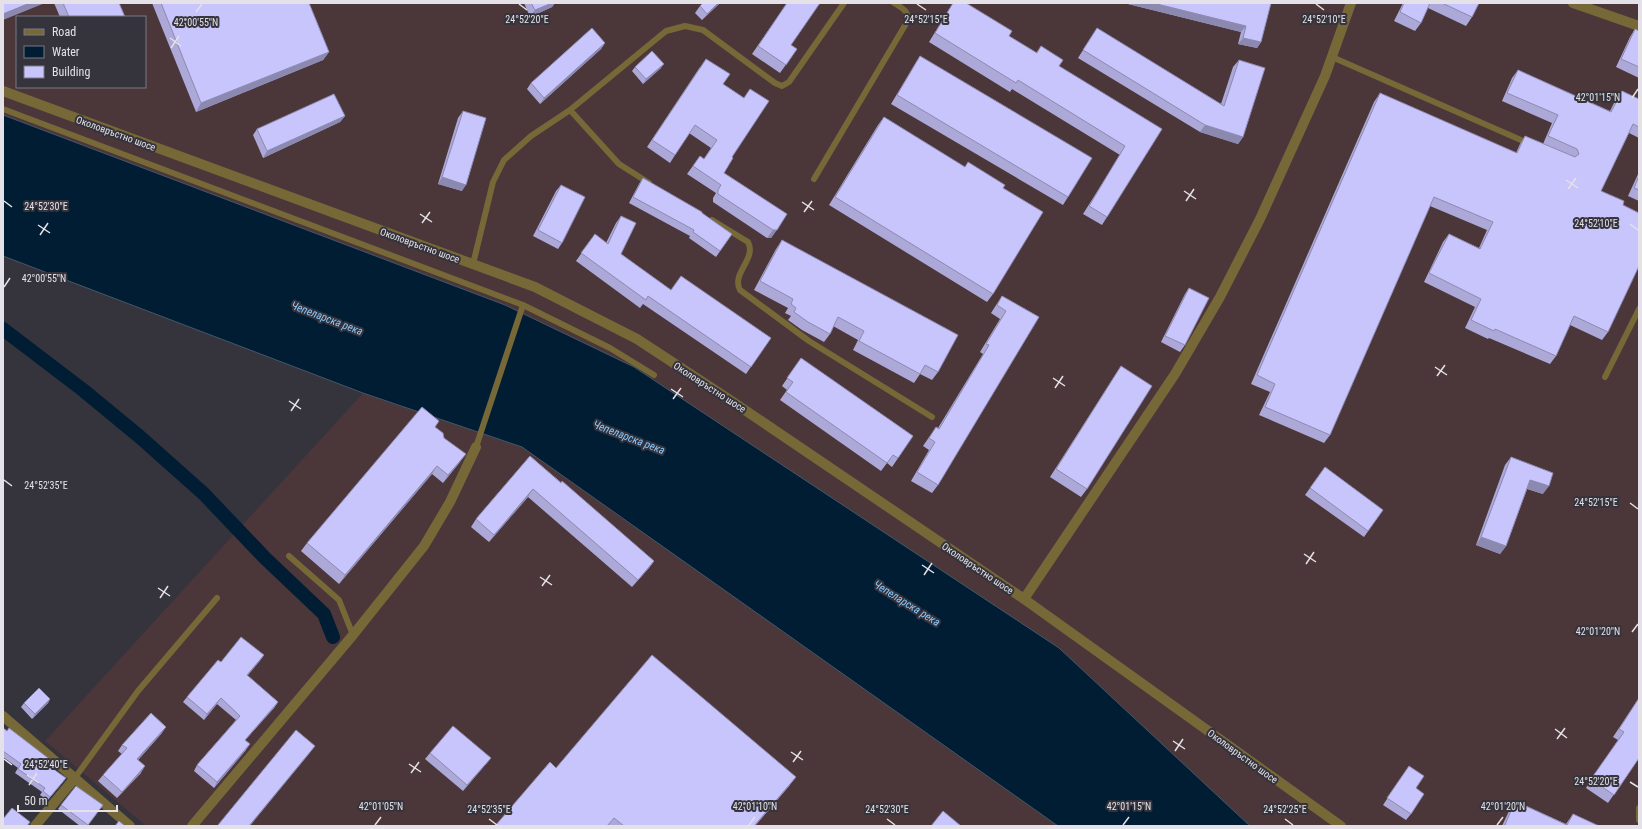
<svg xmlns="http://www.w3.org/2000/svg" width="1642" height="829" viewBox="0 0 1642 829" font-family="'Roboto Condensed',sans-serif">
<style>
.industrial{fill:#4b3639;fill-rule:evenodd}
.water{fill:#001d33;stroke:#445869}
.lines{fill:none;stroke-linecap:round;stroke-linejoin:round}
.canal{stroke:#001d33;stroke-width:14}
.service{stroke:#776837;stroke-width:6}
.minor{stroke:#776837;stroke-width:10}
.wall{fill:#aca9d9}
.shaded-wall{fill:#8c89b0}
.building{fill:#c8c4fc;stroke:#8c89b0}
.ticks{fill:none;stroke:#e4e2e8;stroke-width:1.5}
.labels{text-anchor:middle;stroke-width:4;stroke-linejoin:round;paint-order:stroke}
.street-label{font-size:10px;fill:#e4e2e8;stroke:#35333c}
.water-label{font-size:11px;font-style:italic;fill:#88caff;stroke:#35333c}
.ticks-label{font-size:10px;text-anchor:middle;fill:#e4e2e8;stroke:#35333c;stroke-width:4;stroke-linejoin:round;paint-order:stroke}
</style>
<rect width="100%" height="100%" fill="#35333c"/>
<path class="industrial" d="M3,3H1639V826H1250L1059,648L634,367L505,305L3,115ZM17,17H145V87H17Z
M363,393L522,447L1058,826H146L45,741Z"/>
<path class="water" d="M3,115L505,305L634,367L1059,648L1250,826H1058L522,447L363,393L3,256Z"/>
<g class="lines">
<path class="canal" d="M3,329L83,390L140,437L204,494L265,558L324,614L333,637"/>
<path class="service" d="M1332,57L1530,144
M3,109L523,305L610,348L654,375
M570,110L619,164L649,183
M814,179L907,22C910,11 902,8 894,3
M712,220L748,242C757,259 731,273 740,290L809,341L932,417
M473,264L493,182L504,160L531,136L570,110L666,31L685,26L703,30L775,83L782,86L789,82L844,3
M1605,377L1639,309
M476,447L523,305
M289,556L339,600L353,635
M74,779L138,691L217,598
M1639,808V820"/>
<path class="minor" d="M1573,3L1639,26
M3,91L535,287L637,339L730,400L1024,599L1341,826
M1024,599L1175,374L1220,297L1260,219L1325,76L1351,3
M3,716L130,826
M35,826L74,779
M192,826L353,635L424,546L450,502L476,447"/>
</g>
<path class="wall" d="M54,3H119L125,17H60Z
M152,3H309L329,52L323,60L196,112Z
M524,3H555L552,7L530,17Z
M720,3L702,20L695,13L700,6Z
M787,3L791,45L797,49L780,73L752,54Z
M953,3H966L1009,36L1036,53L1041,46L1059,66L1162,129L1102,225L1083,214L1120,155L1012,89L1010,92L929,42Z
M1124,3H1271L1261,42L1257,48L1238,44L1241,32Z
M1403,3H1479L1472,17L1466,26L1428,8L1421,23L1415,31L1394,21Z
M1097,28L1221,104L1233,67L1239,60L1243,137L1238,144L1200,132L1078,58Z
M1635,29L1639,31V78L1616,67L1630,37Z
M605,43L601,49L540,104L527,89L531,83Z
M920,56L1068,197L1063,205L891,104L915,64Z
M635,67L661,68L643,84L632,71Z
M700,67L723,84L744,98L750,89L732,157L724,173L787,214L771,238H767L713,202V198L716,193L687,174L700,156L704,159L711,148L689,133L670,163L647,147Z
M1518,70L1610,111L1616,99L1622,91L1638,99L1639,97V138L1629,133L1601,191L1623,205L1608,332L1602,340L1570,325L1556,356L1550,364L1489,338L1488,339L1465,328L1475,307L1424,282L1443,242L1449,234L1479,248L1487,230L1430,206L1330,435L1324,443L1259,415L1270,392L1251,384L1374,102L1380,93L1516,153L1520,144L1525,136L1543,144L1552,123L1502,101L1512,78Z
M463,111L462,191L438,184L458,118Z
M345,116L340,122L263,158L253,135L257,129Z
M884,117L965,167L1003,188L993,294L987,302L829,205L878,125Z
M1639,172V201L1628,196Z
M643,178L702,213L732,234L716,257L689,238L690,236L629,203L639,184Z
M561,185L562,243L558,249L533,236L556,191Z
M621,216V254L671,290L771,338L746,374L643,304L640,308L576,261L595,234L606,243L616,223Z
M782,240L938,372L932,380L920,374L914,383L853,350L858,340L833,326L830,334L824,342L802,330L788,320L791,316L785,313L788,308L754,290L776,249Z
M1189,288L1185,345L1180,352L1161,342L1185,294Z
M1002,296L1039,317L938,485L932,493L911,481L929,450L923,446L936,427L938,428L983,354L980,352L1000,319L991,313Z
M801,358L913,436L892,467L887,463L881,471L780,400L787,390L782,386Z
M1121,366L1087,489L1081,497L1050,477Z
M439,421L435,427L444,438L460,462L443,483L432,474L339,584L301,551L307,543Z
M530,456L654,561L649,568L632,587L528,497L489,542L471,527L476,519Z
M1511,457L1543,494L1527,489L1506,546L1500,554L1476,545L1505,465Z
M1325,467L1383,510L1364,537L1305,495Z
M264,655L247,676L278,702L274,708L245,740L246,750L214,788L194,771L197,765L236,720L217,704L204,720L183,702L187,697L221,662Z
M1639,698V758L1608,803L1586,788L1618,740L1613,737Z
M50,699L48,703L32,719L21,707L24,703Z
M3,728L49,766L63,782L47,801L40,795L42,792L15,773L18,768L3,757Z
M162,733L138,760L141,773L117,798L98,781L103,775L122,754L118,751L122,745Z
M430,753L491,758L486,764L463,791L425,759Z
M1409,766L1416,788L1411,814L1406,820L1383,805Z
M556,768L790,785L755,826H495Z
M1515,801L1566,824L1573,814L1599,826H1502L1510,809Z
M61,805H103L87,826H80L58,809Z"/>
<path class="shaded-wall" d="M30,3H45L3,20V14Z
M552,3H555L552,7L530,17L535,10Z
M718,3H720L702,20L707,14Z
M1124,3H1153L1246,26L1241,32Z
M1243,38L1261,42L1257,48L1238,44Z
M605,43L601,49L540,104L544,98Z
M329,52L323,60L196,112L201,103Z
M664,64L661,68L643,84L646,79Z
M345,116L340,122L263,158L267,151Z
M1205,125L1243,137L1238,144L1200,132Z
M442,177L466,185L462,191L438,184Z
M773,230H777L771,238H767Z
M466,454L460,462L443,483L448,475Z
M437,466L432,474L339,584L345,575Z
M1530,480L1549,486L1543,494L1525,488Z
M533,489L528,497L489,542L494,535Z
M1481,537L1506,546L1500,554L1476,545Z
M654,561L649,568L632,587L638,580Z
M264,655L260,661L243,681L247,675Z
M221,698L217,704L204,720L207,714Z
M50,699L48,703L32,719L35,714Z
M278,702L274,708L241,745L245,740Z
M166,727L162,733L133,766L137,759Z
M250,744L246,750L214,788L217,782Z
M315,746L309,754L250,826H249Z
M491,758L486,764L463,791L467,785Z
M145,766L141,773L117,798L122,792Z
M796,777L790,785L755,826H754Z"/>
<path class="building" d="M3,3H30L3,14Z
M63,3H119L125,17H68H69Z
M161,3H309L329,52L201,103Z
M531,3H552L535,10Z
M703,3H718L707,14L700,6Z
M787,3H820L791,45L797,49L786,65L758,46Z
M953,3H966L1012,31L1009,36L1037,53L1041,46L1063,60L1059,66L1162,129L1107,217L1089,206L1125,146L1018,80L1016,83L935,33Z
M1153,3H1271L1261,42L1243,38L1246,26Z
M1404,3H1430L1421,23L1400,12Z
M1442,3H1479L1472,17Z
M592,28L605,43L544,98L531,83Z
M1097,28L1224,106L1239,60L1265,68L1243,137L1205,125L1083,50Z
M1635,29L1639,31V67L1621,59Z
M652,51L664,64L646,79L635,67Z
M920,56L1092,158L1068,197L897,95Z
M706,59L730,74L723,84L744,98L750,89L769,101L732,157L733,158L724,173L787,214L777,230H773L718,194V190L721,185L693,166L700,156L704,159L717,140L695,125L675,155L652,140Z
M1518,70L1611,112L1622,91L1639,99V127L1633,124L1601,191L1624,201L1623,205L1639,213V266L1608,332L1574,316L1556,356L1495,329L1494,331L1471,320L1481,299L1429,273L1449,234L1480,249L1493,222L1434,197L1330,435L1265,407L1275,384L1257,375L1380,93L1517,153L1525,136L1575,157L1579,154L1577,149L1548,136L1558,115L1507,93Z
M334,94L345,116L267,151L257,129Z
M463,111L486,118L466,185L442,177Z
M884,117L965,167L968,162L1005,185L1003,188L1043,212L993,294L835,197Z
M1639,176V190L1634,188Z
M643,178L702,212V213L732,234L720,251L693,232L694,230L633,197Z
M561,185L585,197L562,243L538,230Z
M621,216L636,223L621,254L671,290L681,276L771,338L751,367L648,296L646,300L581,253L595,234L608,244Z
M782,240L958,335L938,372L925,365L920,374L859,341L864,331L838,317L830,334L808,322L794,312L796,308L791,304L793,299L760,281Z
M1189,288L1209,298L1185,345L1165,336Z
M1002,296L1039,317L938,485L917,472L935,442L929,438L936,427L939,429L989,345L986,344L1006,311L997,305Z
M801,358L913,436L898,458L893,455L887,463L786,392L793,382L787,378Z
M1121,366L1152,386L1087,489L1056,469Z
M422,407L439,421L435,427L443,433L444,438L466,454L448,475L437,466L345,575L307,543Z
M530,456L561,483L562,481L654,561L638,580L533,489L494,535L476,519Z
M1511,457L1553,473L1549,486L1530,480L1506,546L1481,537Z
M1325,467L1383,510L1368,531L1310,488Z
M241,637L264,655L247,675L278,702L245,740L250,744L217,782L197,765L240,716L221,698L207,714L187,697L218,660L221,662Z
M652,655L796,777L754,826H624L614,818L607,826H495L550,762L556,768Z
M39,688L50,699L35,714L24,703Z
M1639,698V758L1614,795L1591,779L1624,732L1619,729Z
M151,713L166,727L137,759L145,766L122,792L103,775L127,748L122,745Z
M453,726L491,758L467,785L430,753Z
M3,728L7,731L9,728L52,761L49,766L66,778L50,797L43,791L45,788L18,769L21,764L3,751Z
M296,730L315,746L249,826H219L218,825Z
M1409,766L1424,776L1416,788L1424,794L1411,814L1387,798Z
M76,786L103,805L88,825L61,805Z
M1515,801L1567,825L1573,814L1599,826H1508L1505,825Z
M12,808L30,822L27,826H3V819Z
M943,811L961,826H931Z
M119,821L125,826H115Z"/>
<path class="ticks" d="M519,4L527,10M917,4L926,10M1316,4L1324,10M196,12L202,4M170,38L181,46M171,48L179,36M1632,98L1638,89M1566,180L1578,188M1568,189L1576,178M1184,191L1196,199M4,201L12,207M1186,201L1194,189M802,202L814,210M804,212L812,201M420,214L432,222M422,223L430,212M1630,224L1638,230M38,225L50,233M40,235L48,223M4,287L10,278M1435,367L1447,375M1437,376L1445,365M1053,378L1065,386M1055,388L1063,376M671,389L683,397M673,399L681,388M289,401L301,409M291,411L299,399M4,480L12,486M1630,503L1638,509M1304,554L1316,562M1306,564L1314,552M922,565L934,573M924,575L932,563M540,577L552,585M542,586L550,575M158,588L170,596M160,598L168,586M1632,632L1638,624M1555,729L1567,738M1557,739L1565,728M1173,741L1185,749M1175,751L1183,739M791,752L803,760M4,759L12,765M793,762L801,751M409,764L421,772M411,773L419,762M27,775L39,783M1630,782L1638,787M29,785L37,773M489,819L497,825M887,819L895,825M1285,819L1293,825M375,825L381,817M749,825L755,817M1123,825L1129,817M1497,825L1503,817"/>
<g class="labels">
<g class="street-label">
<text transform="translate(116 133) rotate(20)" y="4">Околовръстно шосе</text>
<text transform="translate(420 245) rotate(20)" y="4">Околовръстно шосе</text>
<text transform="translate(710 387) rotate(33)" y="4">Околовръстно шосе</text>
<text transform="translate(978 568) rotate(34)" y="4">Околовръстно шосе</text>
<text transform="translate(1243 756) rotate(36)" y="4">Околовръстно шосе</text>
</g>
<g class="water-label">
<text transform="translate(327 318) rotate(21)" y="4">Чепеларска река</text>
<text transform="translate(629 437) rotate(21)" y="4">Чепеларска река</text>
<text transform="translate(907 603) rotate(32)" y="4">Чепеларска река</text>
</g>
</g>
<g class="ticks-label">
<text x="527" y="23">24°52'20"E</text>
<text x="926" y="23">24°52'15"E</text>
<text x="1324" y="23">24°52'10"E</text>
<text x="196" y="26">42°00'55"N</text>
<text x="1598" y="101">42°01'15"N</text>
<text x="46" y="210">24°52'30"E</text>
<text x="1596" y="227">24°52'10"E</text>
<text x="44" y="282">42°00'55"N</text>
<text x="46" y="489">24°52'35"E</text>
<text x="1596" y="506">24°52'15"E</text>
<text x="1598" y="635">42°01'20"N</text>
<text x="46" y="768">24°52'40"E</text>
<text x="1596" y="785">24°52'20"E</text>
<text x="381" y="810">42°01'05"N</text>
<text x="755" y="810">42°01'10"N</text>
<text x="1129" y="810">42°01'15"N</text>
<text x="1503" y="810">42°01'20"N</text>
<text x="489" y="813">24°52'35"E</text>
<text x="887" y="813">24°52'30"E</text>
<text x="1285" y="813">24°52'25"E</text>
</g>
<rect width="1642" height="829" fill="none" stroke="#e4e2e8" stroke-width="8"/>
<rect x="16" y="16" width="130" height="72" fill="#35333c" stroke="#7b7981"/>
<rect x="24" y="29" width="20" height="6" fill="#776837" stroke="#7b7981"/>
<text x="52" y="36" font-size="12" fill="#e4e2e8">Road</text>
<rect x="24" y="46" width="20" height="12" fill="#001d33" stroke="#7b7981"/>
<text x="52" y="56" font-size="12" fill="#e4e2e8">Water</text>
<rect x="24" y="66" width="20" height="12" fill="#c8c4fc" stroke="#7b7981"/>
<text x="52" y="76" font-size="12" fill="#e4e2e8">Building</text>
<path d="M18 805v6h99v-6" fill="none" stroke="#e4e2e8" stroke-width="2"/>
<text x="24" y="805" font-size="12" fill="#e4e2e8" stroke="#35333c" stroke-width="3" paint-order="stroke">50 m</text>
</svg>
